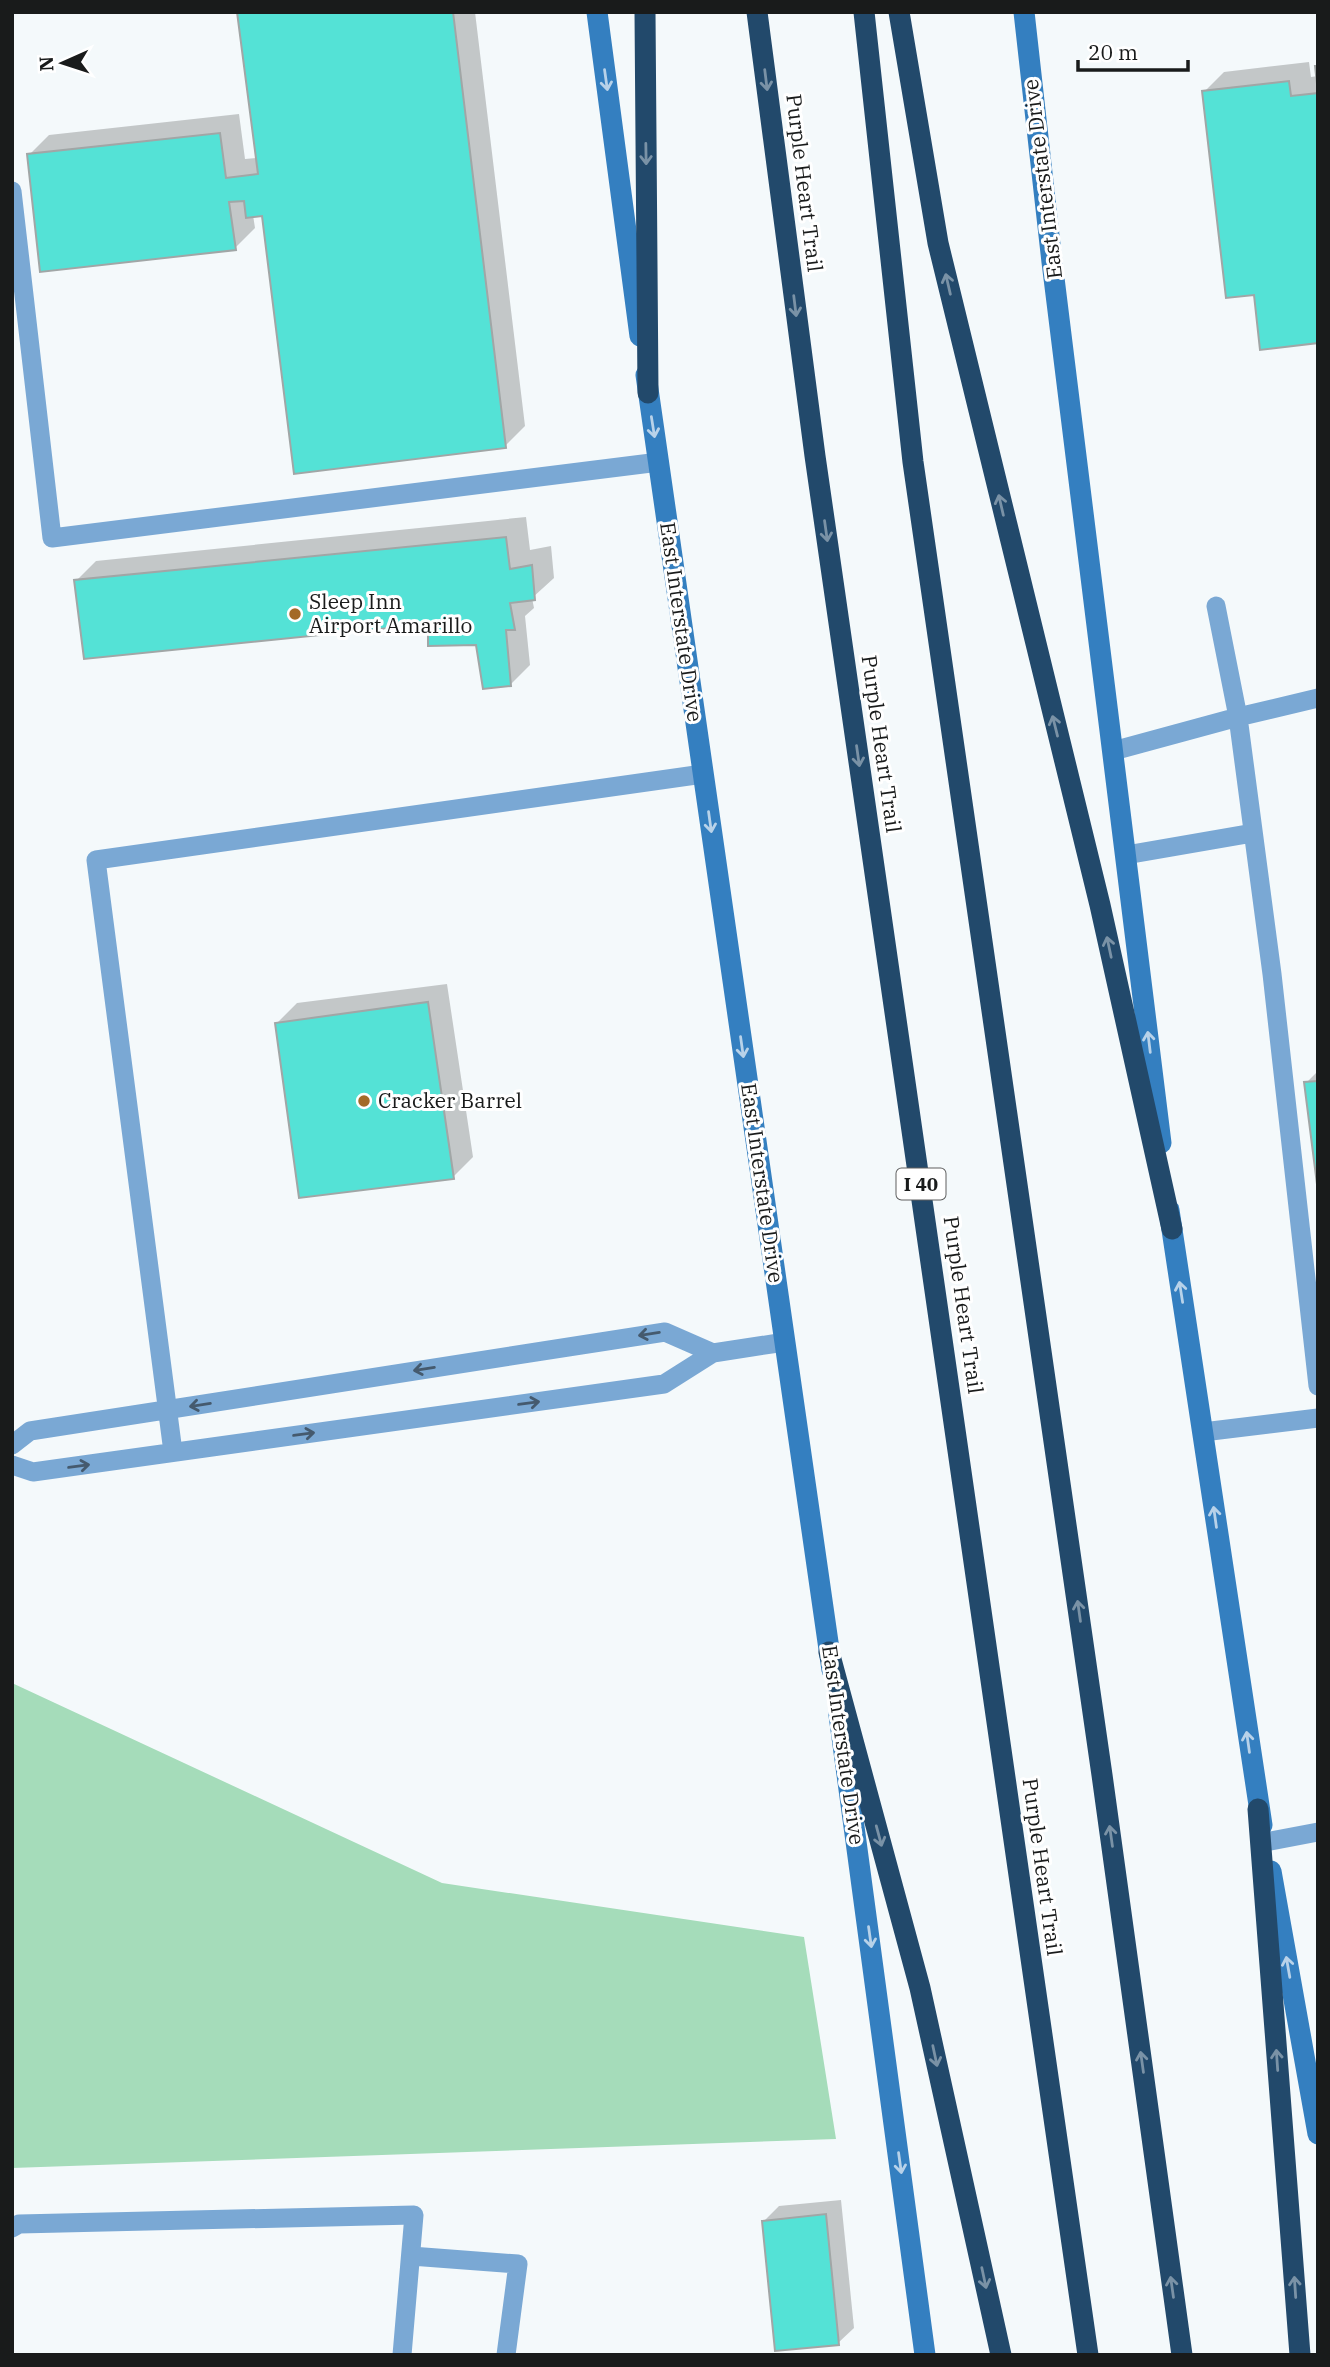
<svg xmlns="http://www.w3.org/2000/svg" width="1330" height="2367" viewBox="0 0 1330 2367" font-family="'IBM Plex Serif',serif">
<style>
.green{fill:#a5dcba}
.shadow{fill:#0003}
.building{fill:#54e2d6;stroke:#a1a6a6;stroke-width:2}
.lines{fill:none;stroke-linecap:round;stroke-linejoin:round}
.lane{stroke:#7aa8d4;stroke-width:19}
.secondary{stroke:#347fc0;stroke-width:21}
.highway{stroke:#22496b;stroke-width:21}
.oneway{stroke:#b8d2e9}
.oneway2{stroke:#7a92a6}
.oneway3{stroke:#455a6e}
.poi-dot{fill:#a36a28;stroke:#fff;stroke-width:2.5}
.labels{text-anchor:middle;stroke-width:6;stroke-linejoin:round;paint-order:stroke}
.shield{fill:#fff;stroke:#5e5f5f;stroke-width:2}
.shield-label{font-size:19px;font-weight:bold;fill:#191b1b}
.street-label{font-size:21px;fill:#191b1b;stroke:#fff}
.poi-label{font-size:21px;fill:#191b1b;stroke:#fff;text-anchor:start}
</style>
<rect width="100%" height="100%" fill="#f4f9fb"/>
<path class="green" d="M12,1683L442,1883L804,1937L836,2139L12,2168Z"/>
<path class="shadow" d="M239,12H475L525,426L505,446L264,214L253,215L255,228L235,248L29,155L49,135L239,114L245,159L257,158Z
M1309,62L1311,77L1318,76V342L1255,293L1204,92L1224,72Z
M526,517L530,550L551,546L554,578L532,598L534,608L525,616L530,665L510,685L477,643L430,623L76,581L96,561Z
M447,984L473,1157L453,1177L277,1023L297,1003Z
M1318,1071V1177L1306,1083Z
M841,2200L854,2328L838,2343L764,2221L779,2206Z"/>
<path class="building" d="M237,12H453L506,448L294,474L262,216L246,218L244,201L229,202L236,250L40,272L27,154L220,133L226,178L258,174Z
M1315,66H1318V343L1260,350L1254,295L1226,298L1202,91L1289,81L1291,96L1318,93Z
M506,537L510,569L532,565L535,600L510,603L515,630H506L511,686L483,689L476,645L428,646V624L84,659L74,580Z
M428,1002L454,1179L299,1198L275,1023Z
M1318,1081V1192L1304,1082Z
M826,2214L839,2345L775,2351L762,2221Z"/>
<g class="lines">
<path class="lane" d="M12,191L52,538L659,462
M1318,698L1238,717L1272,974L1318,1386
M1113,751L1238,717L1216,606
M1126,855L1253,833
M1203,1432L1318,1418
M12,1445L30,1431L665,1332L713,1353
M173,1452L96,860L703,774
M12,1465L33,1472L664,1384L713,1353L785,1342
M1265,1842L1318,1832
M12,2228L19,2224L414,2215L402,2355
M411,2256L518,2264L506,2355"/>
<path class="secondary" d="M597,12L640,336
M1024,12L1052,262L1161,1143
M646,375L832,1670
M1169,1210L1262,1825
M839,1715L925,2355
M1271,1871L1318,2134"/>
<path class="highway" d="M645,12L648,393
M757,12L815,456L1088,2355
M864,12L913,462L1102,1775L1182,2355
M899,12L938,243L1100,905L1172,1229
M829,1652L920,1988L1001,2355
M1258,1809L1300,2355"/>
</g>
<defs><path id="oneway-shaft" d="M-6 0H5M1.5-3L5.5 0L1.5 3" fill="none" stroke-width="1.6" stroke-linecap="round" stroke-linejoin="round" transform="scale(1.75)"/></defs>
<g class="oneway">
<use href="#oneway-shaft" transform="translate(606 80) rotate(82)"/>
<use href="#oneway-shaft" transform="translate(653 427) rotate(81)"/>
<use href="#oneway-shaft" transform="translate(710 822) rotate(82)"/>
<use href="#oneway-shaft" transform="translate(1149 1042) rotate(-97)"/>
<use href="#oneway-shaft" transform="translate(742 1047) rotate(82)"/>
<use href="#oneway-shaft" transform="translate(1181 1292) rotate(-99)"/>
<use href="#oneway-shaft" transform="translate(1215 1517) rotate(-98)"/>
<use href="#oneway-shaft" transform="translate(1248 1742) rotate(-98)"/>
<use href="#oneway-shaft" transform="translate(870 1937) rotate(82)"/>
<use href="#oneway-shaft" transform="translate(1288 1967) rotate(-100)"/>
<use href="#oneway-shaft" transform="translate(900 2163) rotate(82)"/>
</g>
<g class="oneway2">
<use href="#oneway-shaft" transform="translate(766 80) rotate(83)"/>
<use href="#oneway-shaft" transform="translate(646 154) rotate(89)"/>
<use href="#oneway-shaft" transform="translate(948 284) rotate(-103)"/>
<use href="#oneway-shaft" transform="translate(795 306) rotate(83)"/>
<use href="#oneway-shaft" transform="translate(1001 505) rotate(-103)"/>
<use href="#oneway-shaft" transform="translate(826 531) rotate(82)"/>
<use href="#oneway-shaft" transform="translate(1055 726) rotate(-104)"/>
<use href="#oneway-shaft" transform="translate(858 756) rotate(82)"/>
<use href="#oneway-shaft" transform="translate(1109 947) rotate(-102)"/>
<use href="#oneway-shaft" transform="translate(1079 1611) rotate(-98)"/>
<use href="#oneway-shaft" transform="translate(879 1836) rotate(75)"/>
<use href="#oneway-shaft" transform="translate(1111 1836) rotate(-98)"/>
<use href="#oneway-shaft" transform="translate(935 2056) rotate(78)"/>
<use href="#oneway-shaft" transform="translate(1277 2060) rotate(-94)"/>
<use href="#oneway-shaft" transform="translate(1142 2062) rotate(-98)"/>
<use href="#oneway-shaft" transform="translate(984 2278) rotate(78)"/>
<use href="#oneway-shaft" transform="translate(1172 2287) rotate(-98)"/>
<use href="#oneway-shaft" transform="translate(1295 2287) rotate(-94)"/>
</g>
<g class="oneway3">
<use href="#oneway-shaft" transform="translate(649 1334) rotate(171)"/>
<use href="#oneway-shaft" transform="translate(424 1369) rotate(171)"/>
<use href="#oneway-shaft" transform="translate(529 1403) rotate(-8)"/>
<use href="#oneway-shaft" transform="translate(200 1405) rotate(171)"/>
<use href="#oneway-shaft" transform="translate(304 1434) rotate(-8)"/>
<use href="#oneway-shaft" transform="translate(79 1466) rotate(-8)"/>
</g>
<g class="poi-dot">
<circle cx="295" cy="614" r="7"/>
<circle cx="364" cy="1101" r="7"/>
</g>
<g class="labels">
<rect class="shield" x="896.5" y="1168.5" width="49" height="31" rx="5"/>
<g class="shield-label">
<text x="921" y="1191">I 40</text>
</g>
<g class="street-label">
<text transform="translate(1043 179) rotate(-97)" y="7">East Interstate Drive</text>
<text transform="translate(804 183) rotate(83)" y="7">Purple Heart Trail</text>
<text transform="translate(681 622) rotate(82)" y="7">East Interstate Drive</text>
<text transform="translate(881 744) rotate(82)" y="7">Purple Heart Trail</text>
<text transform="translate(762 1183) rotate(82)" y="7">East Interstate Drive</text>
<text transform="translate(963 1305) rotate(82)" y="7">Purple Heart Trail</text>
<text transform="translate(843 1745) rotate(82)" y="7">East Interstate Drive</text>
<text transform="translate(1042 1867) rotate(82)" y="7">Purple Heart Trail</text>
</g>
<g class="poi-label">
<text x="309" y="609">Sleep Inn<tspan x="309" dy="24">Airport Amarillo</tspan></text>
<text x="378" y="1108">Cracker Barrel</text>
</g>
</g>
<rect width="1330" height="2367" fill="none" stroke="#191b1b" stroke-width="28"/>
<g transform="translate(63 63) rotate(267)" stroke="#ffffff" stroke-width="5" paint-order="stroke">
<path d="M0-5L12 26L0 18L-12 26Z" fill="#191b1b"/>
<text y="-10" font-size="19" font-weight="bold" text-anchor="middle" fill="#191b1b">N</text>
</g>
<path d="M1078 60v10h110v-10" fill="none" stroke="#191b1b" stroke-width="3.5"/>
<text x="1088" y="60" font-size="21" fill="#191b1b" stroke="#ffffff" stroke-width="5" paint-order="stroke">20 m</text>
</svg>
